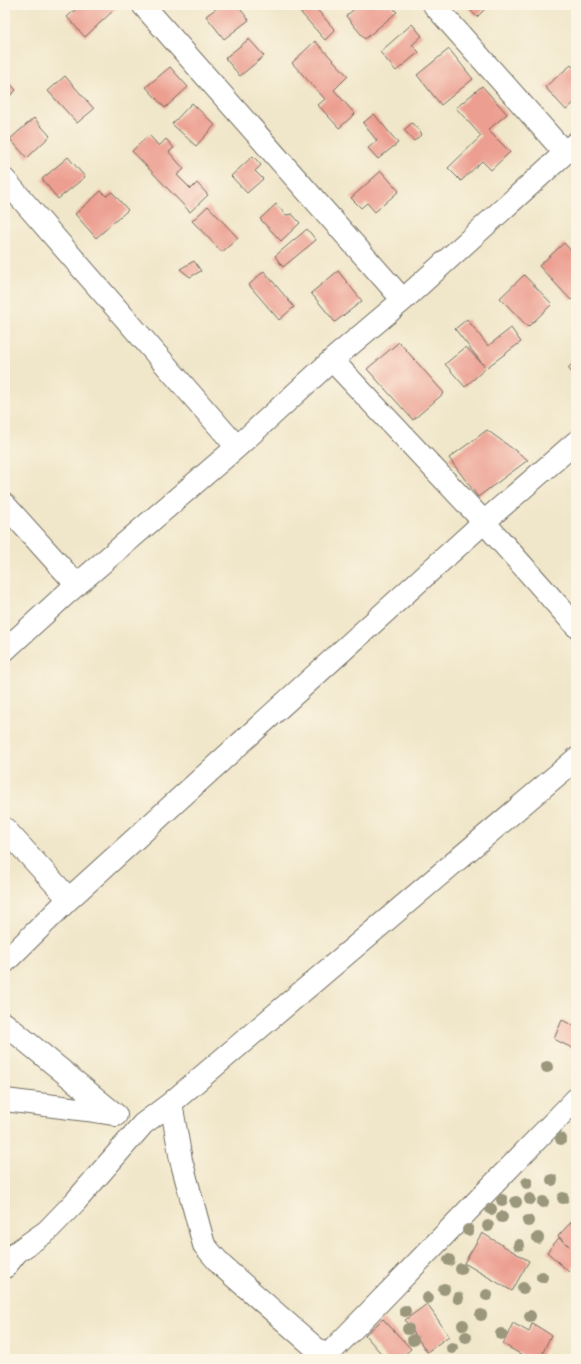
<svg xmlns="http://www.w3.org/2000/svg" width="581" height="1364" viewBox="0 0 581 1364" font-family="'IM FELL Double Pica',serif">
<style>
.building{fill:#ec9f91}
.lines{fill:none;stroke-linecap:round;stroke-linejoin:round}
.street-casing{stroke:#706c62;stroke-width:24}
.street{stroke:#fff;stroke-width:22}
.tree{fill:#9a977b}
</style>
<rect width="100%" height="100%" fill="#fcf5e5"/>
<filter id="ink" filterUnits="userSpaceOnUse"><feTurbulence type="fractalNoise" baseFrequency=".025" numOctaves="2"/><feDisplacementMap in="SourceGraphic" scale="8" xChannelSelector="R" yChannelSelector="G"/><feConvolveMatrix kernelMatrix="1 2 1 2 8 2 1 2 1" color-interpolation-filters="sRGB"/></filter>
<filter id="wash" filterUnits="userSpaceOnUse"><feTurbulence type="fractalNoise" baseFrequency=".012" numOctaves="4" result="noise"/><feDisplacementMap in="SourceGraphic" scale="16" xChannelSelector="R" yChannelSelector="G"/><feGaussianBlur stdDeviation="0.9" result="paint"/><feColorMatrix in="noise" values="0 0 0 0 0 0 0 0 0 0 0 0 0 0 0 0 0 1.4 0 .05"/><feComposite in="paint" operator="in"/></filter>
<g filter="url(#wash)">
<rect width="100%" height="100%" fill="#f0e6c9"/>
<g id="blocks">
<path class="building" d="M81,5H112L115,9L85,37L67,17Z
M221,5H237L249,20L224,39L206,16Z
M294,5H313L335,30L325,40Z
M359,5H390L397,12L365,39L346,16Z
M465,5H489L477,17Z
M412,24L422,36L412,45L419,52L396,71L380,52Z
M249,39L264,56L240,76L225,58Z
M315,41L348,76L334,90L355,114L339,128L318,105L325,99L292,63Z
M449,49L473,79L441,105L417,75Z
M571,65L576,70V101L566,110L545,87Z
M170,67L188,87L165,108L146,87Z
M5,68L10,73L7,80L16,90L5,101Z
M65,76L94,109L77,123L48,91Z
M482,86L507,114L488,130L510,152L491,170L482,161L461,181L448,168L481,136L456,108Z
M192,103L215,125L196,146L172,124Z
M374,114L398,143L378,159L368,148L377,141L363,123Z
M34,118L50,136L27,158L10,139Z
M412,123L422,134L414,141L404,130Z
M149,135L159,146L166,139L174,148L169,152L184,169L177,175L191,189L197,183L208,195L190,212L132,151Z
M253,156L261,165L255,171L263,179L247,193L231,176Z
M68,157L85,177L58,199L42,179Z
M381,171L399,191L375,212L367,203L361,208L351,198Z
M101,191L106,196L112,192L128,210L96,238L75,214Z
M276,204L286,215L292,214L300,223L281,241L260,219Z
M208,206L238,238L222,252L192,221Z
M307,229L316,240L283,267L275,256Z
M564,243L576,256V295L571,300L539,266Z
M194,261L201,271L190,277L180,269Z
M264,271L294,307L279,320L249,285Z
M338,271L362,301L335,322L311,293Z
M524,275L552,304L528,327L500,298Z
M467,319L488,346L511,328L521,342L486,368L465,387L445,364L466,347L484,366L455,329Z
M399,342L444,393L413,420L367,369Z
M576,360V377L568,368Z
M487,430L528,460L478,497L449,458Z
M562,1020L576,1027V1050L554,1039Z
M576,1217V1247L573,1250L576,1252V1264L569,1272L547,1252L559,1238L569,1246L558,1236Z
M482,1233L529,1261L512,1291L464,1263Z
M427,1304L449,1336L427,1352L405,1320Z
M383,1319L411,1349L400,1359H386L365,1335Z
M513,1323L529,1332L532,1323L551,1335L540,1359H529L503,1344Z"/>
</g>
</g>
<g filter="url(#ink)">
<use href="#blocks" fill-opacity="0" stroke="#706c62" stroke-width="1"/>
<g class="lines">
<g class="street-casing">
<path id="street" d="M143,5L403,300
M434,5L565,153
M5,180L237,447
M332,360L484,522L576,626
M5,505L77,585
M5,650L65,595L237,447L332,360L403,300L576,143
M5,829L69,899
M5,962L69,899L484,522L576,442
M5,1024L116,1115
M5,1100L87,1110L113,1114
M171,1103L181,1160L204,1245L222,1266L328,1359
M5,1267L17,1252L47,1231L75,1202L143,1124L171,1103L576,759
M324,1359L576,1099"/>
</g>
<use href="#street" class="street"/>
</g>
<g class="tree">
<circle cx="547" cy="1067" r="6"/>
<circle cx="561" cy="1139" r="6"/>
<circle cx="552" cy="1180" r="6"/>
<circle cx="527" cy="1183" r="6"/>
<circle cx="563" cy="1198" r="6"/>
<circle cx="530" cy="1199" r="6"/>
<circle cx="502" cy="1200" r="6"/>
<circle cx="516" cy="1202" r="6"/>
<circle cx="543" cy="1202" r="6"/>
<circle cx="491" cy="1209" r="6"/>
<circle cx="502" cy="1217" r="6"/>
<circle cx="528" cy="1221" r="6"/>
<circle cx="488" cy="1226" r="6"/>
<circle cx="468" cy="1230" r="6"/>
<circle cx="538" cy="1238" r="6"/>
<circle cx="519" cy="1245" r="6"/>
<circle cx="449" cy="1260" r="6"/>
<circle cx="461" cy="1269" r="6"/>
<circle cx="542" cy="1277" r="6"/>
<circle cx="523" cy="1288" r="6"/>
<circle cx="444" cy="1289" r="6"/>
<circle cx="487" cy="1295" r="6"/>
<circle cx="428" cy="1298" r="6"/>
<circle cx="458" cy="1298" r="6"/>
<circle cx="405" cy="1311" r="6"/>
<circle cx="481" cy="1315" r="6"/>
<circle cx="530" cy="1316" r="6"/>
<circle cx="463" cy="1325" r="6"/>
<circle cx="408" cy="1329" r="6"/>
<circle cx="501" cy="1334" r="6"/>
<circle cx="466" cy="1337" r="6"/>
<circle cx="413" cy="1340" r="6"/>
<circle cx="452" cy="1348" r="6"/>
</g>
</g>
<rect width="581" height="1364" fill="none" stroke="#fcf5e5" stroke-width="20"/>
</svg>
